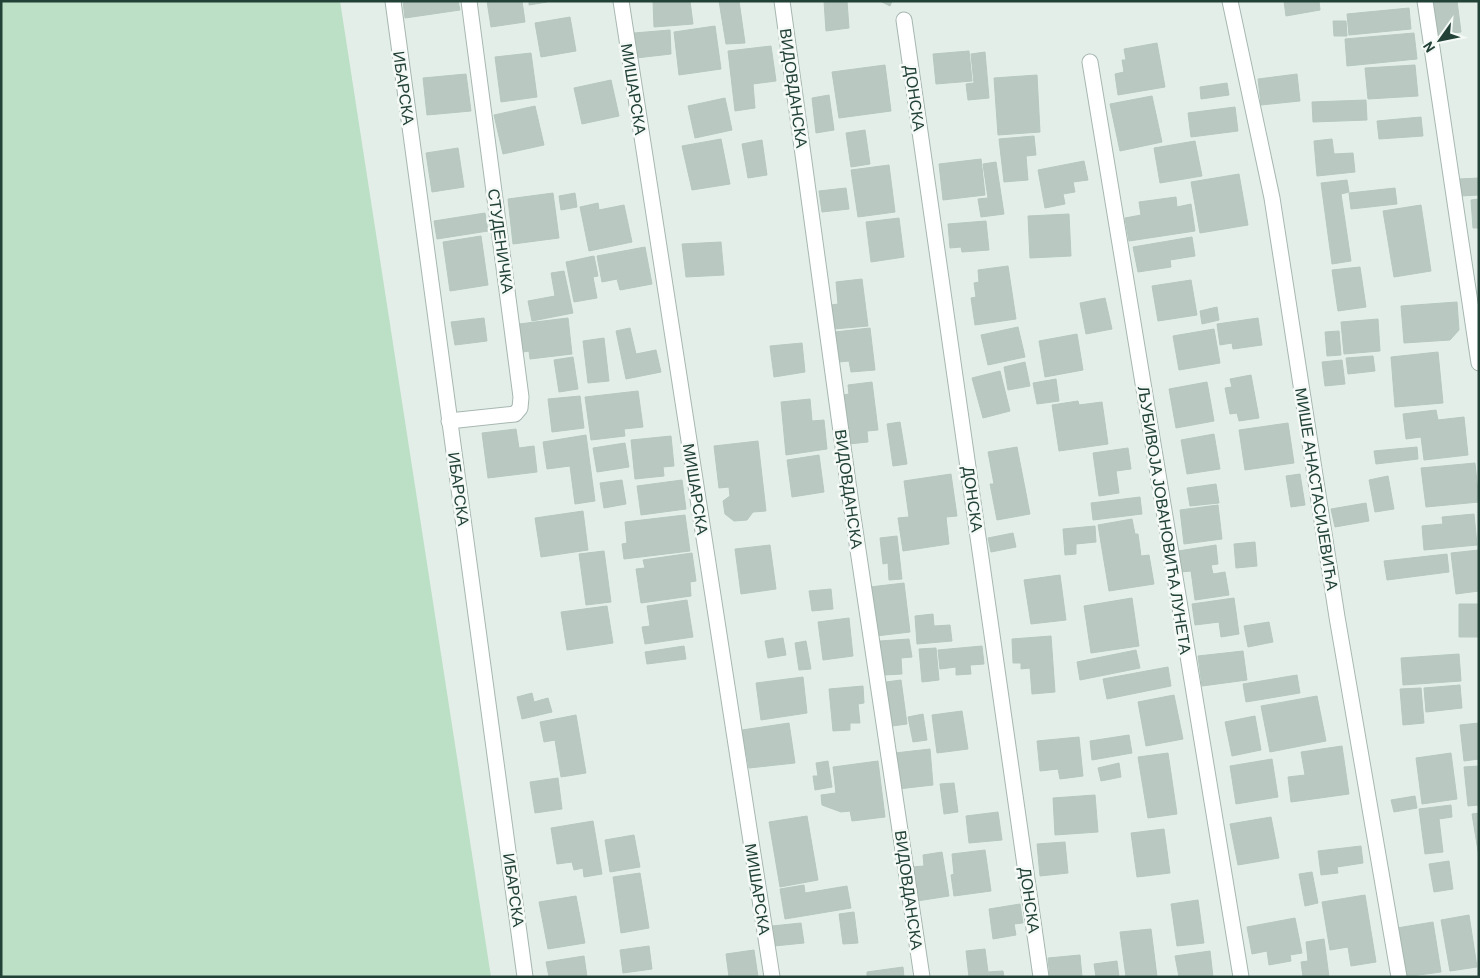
<svg xmlns="http://www.w3.org/2000/svg" width="1480" height="978" viewBox="0 0 1480 978" font-family="Barlow,sans-serif">
<style>
.green{fill:#bce0c5}
.building{fill:#b9c9c2;stroke:#b6c8c0}
.lines{fill:none;stroke-linecap:round;stroke-linejoin:round}
.minor-casing{stroke:#a6b7b0;stroke-width:17}
.tertiary-casing{stroke:#a6b7b0;stroke-width:17}
.minor{stroke:#fff;stroke-width:15}
.tertiary{stroke:#fff;stroke-width:15}
.labels{text-anchor:middle;stroke-width:5;stroke-linejoin:round;paint-order:stroke}
.street-label{font-size:16px;fill:#224137;stroke:#f5faf7}
</style>
<rect width="100%" height="100%" fill="#e4eee9"/>
<path class="green" d="M1,1H340L491,977H1Z"/>
<path class="building" d="M403,1H458L460,10L405,18Z
M487,1H522L525,22L491,27Z
M529,1H547V2L529,5Z
M653,1H690L693,24L654,27Z
M719,1H739L745,43L726,44Z
M824,1H847L849,28L826,31Z
M880,1H892L890,6Z
M1284,1H1319L1320,10L1286,16Z
M1431,1H1457L1461,32L1435,35Z
M1409,8L1411,29L1349,35L1347,14Z
M570,17L576,51L541,57L535,23Z
M1333,21H1346L1347,36H1334Z
M715,26L721,69L679,75L674,32Z
M670,30L671,54L636,58L634,33Z
M1414,33L1417,59L1347,66L1345,39Z
M1157,43L1165,87L1118,95L1115,74L1124,72L1122,60H1126L1124,49Z
M771,46L776,81L753,84L755,108L735,111L728,51Z
M969,51L972,81L936,84L933,54Z
M985,52L989,98L968,100L966,84L974,83L971,54Z
M531,53L537,97L501,102L495,57Z
M885,65L891,111L839,118L832,72Z
M1415,65L1418,96L1368,99L1365,68Z
M466,74L471,111L427,115L423,78Z
M1297,74L1300,101L1261,105L1258,79Z
M1037,75L1040,132L998,135L994,78Z
M611,80L619,116L582,124L574,88Z
M1227,83L1229,95L1201,99L1200,87Z
M829,95L834,130L816,133L812,98Z
M1152,96L1162,142L1120,151L1110,104Z
M725,98L732,130L695,138L688,106Z
M1366,100L1367,120L1313,122L1312,102Z
M535,106L544,145L503,154L494,115Z
M1235,107L1238,131L1191,137L1188,113Z
M1421,117L1423,136L1379,139L1377,121Z
M865,130L870,164L851,167L846,133Z
M1034,136L1036,155L1026,156L1028,180L1004,182L999,139Z
M721,139L730,184L692,190L682,146Z
M1332,139L1334,154L1353,153L1355,172L1317,176L1314,141Z
M762,140L767,175L748,178L742,144Z
M1195,141L1202,176L1160,183L1154,148Z
M458,148L464,187L432,192L426,153Z
M981,159L985,195L943,200L939,164Z
M1084,161L1088,180L1073,182L1075,192L1063,194L1065,204L1045,208L1038,170Z
M996,162L1004,214L981,217L978,199L988,198L983,164Z
M889,165L895,212L858,217L851,170Z
M1239,174L1248,225L1200,233L1191,182Z
M1479,178V195L1460,196L1459,179Z
M1347,180L1349,192L1341,194L1351,261L1332,264L1321,183Z
M846,188L849,209L822,212L819,191Z
M1395,188L1397,204L1351,209L1349,193Z
M553,193L559,238L513,244L508,199Z
M575,193L577,207L561,210L559,196Z
M1176,197L1177,207L1191,204L1195,231L1129,241L1125,218L1141,215L1139,202Z
M1479,199V228H1473L1471,200Z
M598,203L599,210L624,205L632,242L589,251L580,207Z
M1421,205L1431,271L1394,277L1383,211Z
M485,213L488,231L437,239L434,221Z
M1069,214L1071,256L1030,258L1028,216Z
M899,218L904,257L871,262L866,222Z
M986,221L989,250L962,252L961,247L950,248L948,224Z
M481,236L488,285L450,291L443,242Z
M1192,237L1195,256L1170,260L1171,267L1138,272L1133,247Z
M721,242L724,275L686,277L682,244Z
M645,247L652,284L620,290L617,279L602,282L597,256Z
M594,256L598,276L593,277L597,298L574,302L566,262Z
M1008,266L1016,319L975,325L971,298L976,297L974,283L979,282L978,270Z
M1360,267L1366,307L1338,311L1332,270Z
M564,271L573,313L532,321L528,301L555,296L551,273Z
M862,279L868,326L834,329L831,305L838,304L836,282Z
M1191,280L1197,315L1158,321L1152,286Z
M1105,298L1112,329L1086,334L1080,303Z
M1457,302L1459,330L1450,340L1404,343L1401,306Z
M1217,307L1219,320L1202,324L1200,311Z
M484,318L487,341L455,345L451,322Z
M568,318L572,354L530,359L529,351L523,352L519,324Z
M1258,318L1262,345L1233,349L1232,343L1220,345L1217,324Z
M1378,319L1380,351L1344,354L1341,322Z
M1018,327L1025,357L988,365L981,335Z
M630,328L636,354L656,350L661,372L626,379L616,331Z
M870,328L875,370L851,372L849,361L839,362L835,332Z
M1214,329L1220,363L1179,370L1173,336Z
M1339,331L1341,355L1327,356L1325,332Z
M1077,334L1083,370L1045,377L1039,341Z
M604,338L609,381L588,383L583,341Z
M802,343L805,372L774,377L770,346Z
M1438,352L1443,403L1395,407L1391,357Z
M1373,356L1375,371L1348,374L1346,358Z
M573,357L578,389L559,392L554,360Z
M1342,360L1345,384L1325,386L1322,362Z
M1025,362L1030,386L1008,390L1004,367Z
M1000,371L1010,411L983,418L972,378Z
M1251,375L1259,418L1239,421L1237,413L1230,414L1225,388L1232,387L1230,379Z
M1056,379L1059,401L1037,404L1033,383Z
M872,382L878,430L867,431L868,442L849,444L843,395L849,394L848,385Z
M1207,382L1214,421L1176,428L1169,389Z
M638,391L643,427L624,429L625,436L591,440L585,397Z
M580,396L584,428L552,432L548,399Z
M810,399L812,421L824,420L827,449L786,455L781,402Z
M1078,401L1079,405L1102,402L1108,444L1059,451L1052,405Z
M1436,410L1438,420L1464,417L1468,455L1424,460L1421,437L1406,439L1403,414Z
M900,422L907,464L893,466L887,424Z
M1288,423L1294,463L1245,470L1239,430Z
M516,429L519,448L534,446L537,472L488,478L482,433Z
M1214,434L1220,469L1187,474L1181,440Z
M586,435L595,501L575,504L570,466L547,469L543,442Z
M671,436L674,466L663,467L664,476L635,479L631,440Z
M758,441L766,511L753,512L747,520L734,521L725,514L723,501L730,496L729,487L719,488L714,446Z
M625,443L629,467L597,472L593,448Z
M1017,447L1030,514L997,520L990,484H994L988,452Z
M1417,447L1418,459L1376,464L1374,451Z
M1128,448L1131,469L1116,471L1119,493L1099,496L1093,453Z
M819,455L824,492L792,497L787,460Z
M1475,463L1479,502L1426,507L1421,468Z
M951,474L957,516L946,517L949,544L903,551L898,518L909,517L904,481Z
M1300,474L1305,505L1291,507L1286,476Z
M1388,476L1394,509L1375,512L1369,480Z
M622,480L626,504L604,508L600,483Z
M682,480L686,509L641,515L637,486Z
M1216,484L1219,503L1190,506L1187,488Z
M1140,497L1142,514L1093,520L1091,503Z
M1366,503L1369,521L1335,527L1331,509Z
M1218,505L1222,539L1184,544L1180,510Z
M583,511L588,550L541,557L535,518Z
M1474,514L1477,545L1424,550L1422,526L1443,524L1442,517Z
M685,515L690,551L624,559L622,544L627,543L625,522Z
M1132,519L1135,534H1138L1141,556L1149,555L1154,584L1109,591L1098,525Z
M1095,526L1096,542L1076,544V554L1065,555L1063,529Z
M1013,533L1016,547L991,552L988,538Z
M897,536L902,579L889,580L888,563L883,564L880,538Z
M1255,542L1257,566L1236,568L1234,544Z
M770,545L776,589L741,594L735,549Z
M1216,545L1218,564L1211,565L1213,574L1225,572L1229,595L1195,600L1191,571L1181,572L1178,551Z
M1479,550V591L1456,594L1451,553Z
M604,551L611,602L586,605L579,554Z
M692,553L696,581L690,582L691,596L641,603L636,569L645,568L643,560Z
M1447,554L1449,572L1387,580L1384,561Z
M1060,575L1066,620L1031,624L1024,580Z
M904,583L910,632L876,636L870,587Z
M831,589L833,609L812,611L809,591Z
M1132,598L1139,646L1091,653L1084,606Z
M1234,598L1239,634L1221,637L1219,622L1195,625L1192,604Z
M687,600L693,637L645,644L642,627L650,626L647,606Z
M1459,604H1479V637H1459Z
M607,606L613,643L567,650L561,612Z
M933,614L934,626L950,625L952,641L917,644L915,616Z
M849,618L853,656L823,660L818,622Z
M1269,622L1273,642L1248,647L1244,626Z
M1051,636L1055,692L1032,694L1030,668L1021,669V663H1013L1012,639Z
M783,638L786,655L768,658L765,641Z
M909,639L912,657L901,658L902,674L884,675L880,641Z
M806,641L811,669L799,670L795,643Z
M684,646L686,659L647,664L645,652Z
M982,646L984,664L970,665L971,674L956,675V667L940,669L938,650Z
M936,648L939,680L922,682L919,649Z
M1136,650L1140,668L1080,680L1077,662Z
M1243,651L1247,680L1202,686L1198,656Z
M1459,654L1461,681L1403,685L1401,658Z
M1168,667L1171,686L1107,699L1103,679Z
M1297,675L1300,693L1246,702L1243,684Z
M803,677L807,713L761,720L756,683Z
M901,680L907,724L892,726L886,682Z
M1460,685L1462,708L1426,712L1424,688Z
M863,686L864,703L858,704L860,723H850V730L833,731L829,689Z
M1421,688L1424,723L1403,725L1400,689Z
M532,693L534,702L548,698L552,712L522,719L517,697Z
M1174,695L1183,739L1146,746L1138,702Z
M1317,696L1326,741L1270,752L1261,706Z
M962,711L968,749L937,753L932,715Z
M923,714L927,740L913,742L908,717Z
M576,715L586,773L561,777L555,740L544,742L540,722Z
M1255,716L1261,750L1232,756L1225,722Z
M789,723L795,763L749,768L742,730Z
M1479,723V759L1464,761L1460,725Z
M1129,735L1132,753L1092,760L1090,741Z
M1079,737L1083,776L1060,779L1058,769L1040,771L1037,741Z
M1342,746L1349,794L1291,802L1288,777L1305,775L1301,752Z
M930,749L933,785L898,789L895,753Z
M1168,753L1177,814L1148,818L1138,757Z
M1451,753L1457,799L1422,804L1416,758Z
M1272,759L1278,797L1236,804L1230,766Z
M828,761L832,787L815,790L813,776H818L816,763Z
M878,761L885,817L852,821L850,811L841,812L822,805L821,795L836,793L833,767Z
M1119,763L1121,777L1101,781L1098,768Z
M1479,766V805L1468,806L1464,767Z
M558,778L562,809L535,813L530,782Z
M954,783L958,812L944,814L940,784Z
M1095,795L1098,832L1055,835L1053,798Z
M1415,796L1417,808L1394,812L1391,800Z
M1451,805L1452,817L1439,819L1443,852L1425,854L1419,809Z
M998,812L1002,840L969,843L966,816Z
M1479,813V857L1472,814Z
M807,816L818,880L780,887L769,822Z
M1271,817L1279,858L1238,865L1230,824Z
M593,821L602,874L584,877L583,868L574,870L572,862L557,864L551,828Z
M1164,829L1170,873L1137,877L1131,833Z
M634,835L640,867L610,872L605,840Z
M1065,842L1068,873L1040,876L1037,844Z
M1361,846L1363,863L1337,867L1338,873L1321,875L1318,851Z
M985,850L991,891L954,896L951,875L954,874L952,854Z
M942,852L949,896L917,901L912,867L924,866L923,855Z
M1449,861L1453,889L1434,892L1429,864Z
M1312,872L1318,903L1305,906L1299,874Z
M640,873L649,928L621,933L613,877Z
M804,885L805,893L847,886L851,908L785,919L780,889Z
M1365,895L1376,962L1351,966L1348,947L1330,950L1322,902Z
M576,896L585,943L548,949L539,902Z
M1198,900L1204,943L1177,946L1171,904Z
M1020,904L1023,923L1014,924L1016,935L993,939L989,909Z
M854,912L858,943L843,944L839,914Z
M1469,915L1477,967L1450,971L1441,920Z
M1295,918L1302,953L1290,955L1291,961L1269,965L1267,951L1252,954L1247,927Z
M1433,922L1441,972L1404,977L1397,928Z
M801,923L804,943L774,946L772,926Z
M1151,929L1157,977H1126L1120,932Z
M1324,939L1329,977H1303L1301,962L1308,961L1306,942Z
M649,946L652,969L623,973L620,950Z
M985,949L988,972L1003,971L1004,977H969L966,951Z
M754,950L758,977H729L726,954Z
M1210,951L1213,977H1179L1175,956Z
M1080,955L1082,977H1050L1048,958Z
M584,956L587,977H549L546,962Z
M1117,961L1119,977H1096L1094,964Z
M903,967L904,977H867V972Z"/>
<g class="lines">
<g class="minor-casing">
<path id="minor" d="M621,1L772,977
M782,1L849,490L922,977
M1230,1L1272,198L1337,617L1399,977
M1425,1L1479,363
M904,20L1041,977
M1090,62L1241,977
M449,421L515,414L520,408L521,397L469,1"/>
</g>
<g class="tertiary-casing">
<path id="tertiary" d="M393,1L525,977"/>
</g>
<use href="#minor" class="minor"/>
<use href="#tertiary" class="tertiary"/>
</g>
<g class="labels">
<g class="street-label">
<text transform="translate(404 88) rotate(82)" y="6">ИБАРСКА</text>
<text transform="translate(794 88) rotate(82)" y="6">ВИДОВДАНСКА</text>
<text transform="translate(634 89) rotate(81)" y="6">МИШАРСКА</text>
<text transform="translate(915 98) rotate(82)" y="6">ДОНСКА</text>
<text transform="translate(501 241) rotate(82)" y="6">СТУДЕНИЧКА</text>
<text transform="translate(459 489) rotate(82)" y="6">ИБАРСКА</text>
<text transform="translate(696 489) rotate(81)" y="6">МИШАРСКА</text>
<text transform="translate(849 489) rotate(82)" y="6">ВИДОВДАНСКА</text>
<text transform="translate(1317 489) rotate(81)" y="6">МИШЕ АНАСТАСИЈЕВИЋА</text>
<text transform="translate(973 499) rotate(82)" y="6">ДОНСКА</text>
<text transform="translate(1165 520) rotate(81)" y="6">ЉУБИВОЈА ЈОВАНОВИЋА ЛУНЕТА</text>
<text transform="translate(758 889) rotate(81)" y="6">МИШАРСКА</text>
<text transform="translate(514 890) rotate(82)" y="6">ИБАРСКА</text>
<text transform="translate(909 890) rotate(82)" y="6">ВИДОВДАНСКА</text>
<text transform="translate(1030 900) rotate(82)" y="6">ДОНСКА</text>
</g>
</g>
<rect width="1480" height="978" fill="none" stroke="#224137" stroke-width="5"/>
<g transform="translate(1440 40) rotate(237)" stroke="#f5faf7" stroke-width="4" paint-order="stroke">
<path d="M0-4L9 19L0 12L-9 19Z" fill="#224137"/>
<text y="-8" font-size="14" font-weight="bold" text-anchor="middle" fill="#224137">N</text>
</g>
</svg>
